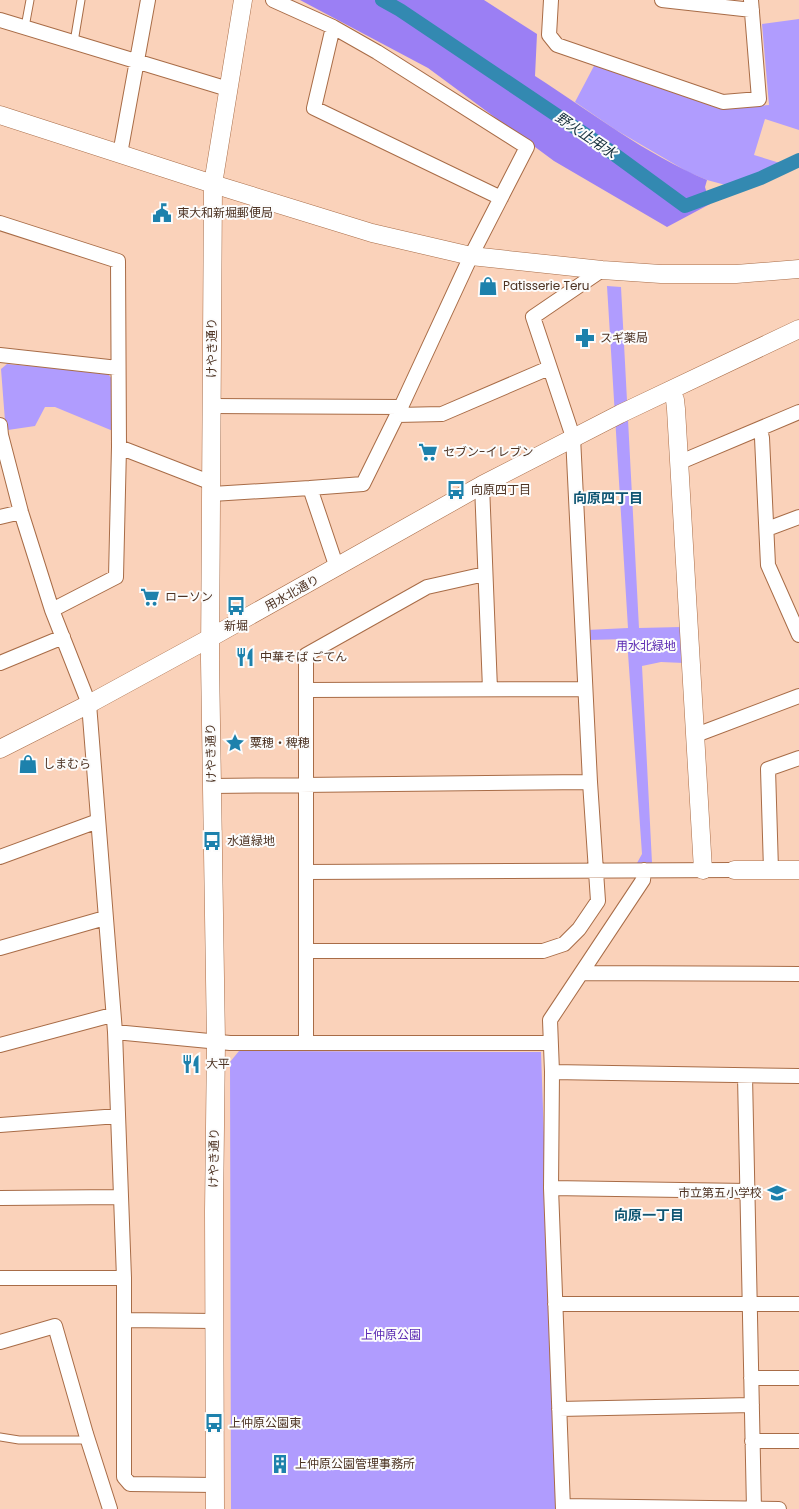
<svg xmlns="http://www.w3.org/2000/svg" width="799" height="1509" viewBox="0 0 799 1509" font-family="Poppins,'Noto Sans JP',sans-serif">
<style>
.green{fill:#b09cfe}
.forest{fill:#9b7ff4}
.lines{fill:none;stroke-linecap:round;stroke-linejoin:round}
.canal{stroke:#3389b1;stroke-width:14}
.service-casing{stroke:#a86c47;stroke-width:9}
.minor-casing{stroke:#a86c47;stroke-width:16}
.tertiary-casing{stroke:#a86c47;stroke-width:19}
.service{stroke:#fff;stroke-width:7}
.minor{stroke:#fff;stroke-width:14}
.tertiary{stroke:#fff;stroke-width:18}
.labels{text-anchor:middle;stroke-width:4;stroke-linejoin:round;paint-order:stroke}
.poi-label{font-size:12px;fill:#4d3323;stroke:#fcfcfc;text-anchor:start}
.street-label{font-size:12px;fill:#4d3323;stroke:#fcfcfc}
.park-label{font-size:12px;fill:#5a29b2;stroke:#fcfcfc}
.water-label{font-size:14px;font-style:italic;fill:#152f3c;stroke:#fcfcfc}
.neighbourhood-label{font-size:14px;font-weight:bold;fill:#0f5572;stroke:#fcfcfc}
</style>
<rect width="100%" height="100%" fill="#fad2ba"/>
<path class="green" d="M799,19V130L765,119L754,155L783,164L733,187L707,180L688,172L616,130L575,102L595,64L720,109L769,105L762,24Z
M607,286L621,287L639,628L681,627L684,663L661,662L642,666L652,863H637L642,854L627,639L588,640L587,630L628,628Z
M7,364L107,373L113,380V431L55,407H45L35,426L8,430L5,421L1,369Z
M239,1051L541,1052L557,1509H231L230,1062Z"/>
<path class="forest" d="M300,0H484L537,34L535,76C591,112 645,154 707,180L705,187L710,204L667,227L554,161L428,68Z"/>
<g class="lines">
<path class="canal" d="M382,0L400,10L607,149L685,206L761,178L799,160"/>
<g class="service-casing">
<path id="service" d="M25,27L30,0
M74,42L81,0
M0,1437L19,1440H88"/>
</g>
<g class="minor-casing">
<path id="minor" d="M273,0L333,27L377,52L527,147L471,256L401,407L363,484L310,488
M551,0L549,35L557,45L723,102L759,99L751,0
M662,0L752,10
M0,20L228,89
M333,27L314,108L501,198
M120,154L148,0
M0,223L118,261L119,447L116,577L52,610
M0,355L118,368
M212,406L401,407
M397,415L442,414L549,368
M0,425L1,435L21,512L52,610L89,704L115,1032L124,1278V1477L130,1484L215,1485
M760,430L762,438L768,565L799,635
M119,447L212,483
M678,463L799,412
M482,485L490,689
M212,494L310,488L337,568
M0,517L21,512
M767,529L799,517
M0,663L63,637
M306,690L585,689
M696,735L799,696
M211,786L590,782
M0,857L98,821
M771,870L768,769L799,758
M306,872L734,870
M0,948L105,918
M306,951H543L564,944L579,929L598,901L590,782L573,437L533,317L602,270
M582,973L799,974
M115,1032L230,1043H550
M306,1042V655L427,587L485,574
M0,1045L112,1015
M552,1072L799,1076
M745,1076L754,1509
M0,1125L118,1116
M551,1188L747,1191
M0,1198L121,1197
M0,1278H124
M555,1304H799
M125,1320L214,1321
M0,1342L55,1326L86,1434L110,1509
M751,1378H799
M559,1409L752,1405
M752,1441H799
M563,1506L779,1509
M563,1509L551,1188L552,1072L550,1020L643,880L644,870"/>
</g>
<g class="tertiary-casing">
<path id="tertiary" d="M0,115L213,184L372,233L471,256L602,270L661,274H736L799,269
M671,391L675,400L676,409L703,870
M0,749L89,704L210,638L482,485L620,414L799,329
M734,870H799
M215,1509L214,1211L216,1042L210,660L213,184L243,0"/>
</g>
<use href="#service" class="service"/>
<use href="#minor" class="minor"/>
<use href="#tertiary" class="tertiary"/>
</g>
<defs>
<g id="civic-bare" transform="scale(1.5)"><path d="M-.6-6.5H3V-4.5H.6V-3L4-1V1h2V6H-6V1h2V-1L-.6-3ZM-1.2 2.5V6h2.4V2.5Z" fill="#1d81ac" stroke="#fcfcfc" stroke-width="2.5" paint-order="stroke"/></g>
<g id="shop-bare" transform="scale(1.5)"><path d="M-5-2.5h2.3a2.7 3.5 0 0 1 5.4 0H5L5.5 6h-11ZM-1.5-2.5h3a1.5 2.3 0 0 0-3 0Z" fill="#1d81ac" stroke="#fcfcfc" stroke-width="2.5" paint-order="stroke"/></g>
<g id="pharmacy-bare" transform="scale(1.5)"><path d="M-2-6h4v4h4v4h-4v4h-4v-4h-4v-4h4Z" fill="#1d81ac" stroke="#fcfcfc" stroke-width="2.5" paint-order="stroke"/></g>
<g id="supermarket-bare" transform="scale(1.5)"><path d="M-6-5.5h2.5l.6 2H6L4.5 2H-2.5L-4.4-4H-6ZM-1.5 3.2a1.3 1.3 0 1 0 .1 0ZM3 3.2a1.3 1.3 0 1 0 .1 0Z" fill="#1d81ac" stroke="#fcfcfc" stroke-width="2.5" paint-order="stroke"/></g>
<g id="bus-bare" transform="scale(1.5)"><path d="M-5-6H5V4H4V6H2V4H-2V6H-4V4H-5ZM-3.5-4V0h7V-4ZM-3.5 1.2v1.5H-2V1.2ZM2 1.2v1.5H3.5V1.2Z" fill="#1d81ac" stroke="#fcfcfc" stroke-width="2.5" paint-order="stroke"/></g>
<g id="restaurant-bare" transform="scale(1.5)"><path d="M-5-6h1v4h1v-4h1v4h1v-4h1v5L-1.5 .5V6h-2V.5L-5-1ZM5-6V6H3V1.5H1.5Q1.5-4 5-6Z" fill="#1d81ac" stroke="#fcfcfc" stroke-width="2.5" paint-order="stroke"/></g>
<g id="sight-bare" transform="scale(1.5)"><path d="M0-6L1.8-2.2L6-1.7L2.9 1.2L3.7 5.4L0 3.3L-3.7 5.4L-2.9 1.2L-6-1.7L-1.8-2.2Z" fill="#1d81ac" stroke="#fcfcfc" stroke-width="2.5" paint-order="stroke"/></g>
<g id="school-bare" transform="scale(1.5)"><path d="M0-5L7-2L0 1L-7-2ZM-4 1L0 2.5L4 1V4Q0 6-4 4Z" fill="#1d81ac" stroke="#fcfcfc" stroke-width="2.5" paint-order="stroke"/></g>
<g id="building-bare" transform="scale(1.5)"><path d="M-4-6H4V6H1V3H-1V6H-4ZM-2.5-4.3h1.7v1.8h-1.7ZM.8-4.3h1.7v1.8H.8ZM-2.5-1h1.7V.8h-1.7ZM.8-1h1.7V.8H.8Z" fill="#1d81ac" stroke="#fcfcfc" stroke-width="2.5" paint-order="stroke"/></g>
</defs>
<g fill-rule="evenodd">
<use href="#civic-bare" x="162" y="213"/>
<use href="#shop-bare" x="488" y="286"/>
<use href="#pharmacy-bare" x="585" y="338"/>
<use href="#supermarket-bare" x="428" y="452"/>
<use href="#bus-bare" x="456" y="490"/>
<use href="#supermarket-bare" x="150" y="597"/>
<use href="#bus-bare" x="236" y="606"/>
<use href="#restaurant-bare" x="245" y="657"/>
<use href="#sight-bare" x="235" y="743"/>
<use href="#shop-bare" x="28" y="764"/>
<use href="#bus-bare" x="212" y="841"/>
<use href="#restaurant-bare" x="191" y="1064"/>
<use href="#school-bare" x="777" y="1193"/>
<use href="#bus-bare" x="214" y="1423"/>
<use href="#building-bare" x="280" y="1464"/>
</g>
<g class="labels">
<g class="poi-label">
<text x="177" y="217">東大和新堀郵便局</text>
<text x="503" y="290">Patisserie Teru</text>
<text x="600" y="342">スギ薬局</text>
<text x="443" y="456">セブン-イレブン</text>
<text x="471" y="494">向原四丁目</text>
<text x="165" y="601">ローソン</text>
<text x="236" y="630" text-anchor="middle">新堀</text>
<text x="260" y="661">中華そば ごてん</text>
<text x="250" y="747">粟穂・稗穂</text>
<text x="43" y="768">しまむら</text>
<text x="227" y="845">水道緑地</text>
<text x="206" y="1068">大平</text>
<text x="762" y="1197" text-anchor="end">市立第五小学校</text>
<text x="229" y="1427">上仲原公園東</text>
<text x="295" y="1468">上仲原公園管理事務所</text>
</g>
<g class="street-label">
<text transform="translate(212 348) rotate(-90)" y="4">けやき通り</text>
<text transform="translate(292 593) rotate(-29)" y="4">用水北通り</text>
<text transform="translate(211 753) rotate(-91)" y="4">けやき通り</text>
<text transform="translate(214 1158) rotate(-89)" y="4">けやき通り</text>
</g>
<g class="park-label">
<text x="646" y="650">用水北緑地</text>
<text x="391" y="1339">上仲原公園</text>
</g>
<g class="water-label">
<text transform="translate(586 135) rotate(34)" y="5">野火止用水</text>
</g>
<g class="neighbourhood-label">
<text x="608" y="503">向原四丁目</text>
<text x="649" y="1220">向原一丁目</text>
</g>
</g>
</svg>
